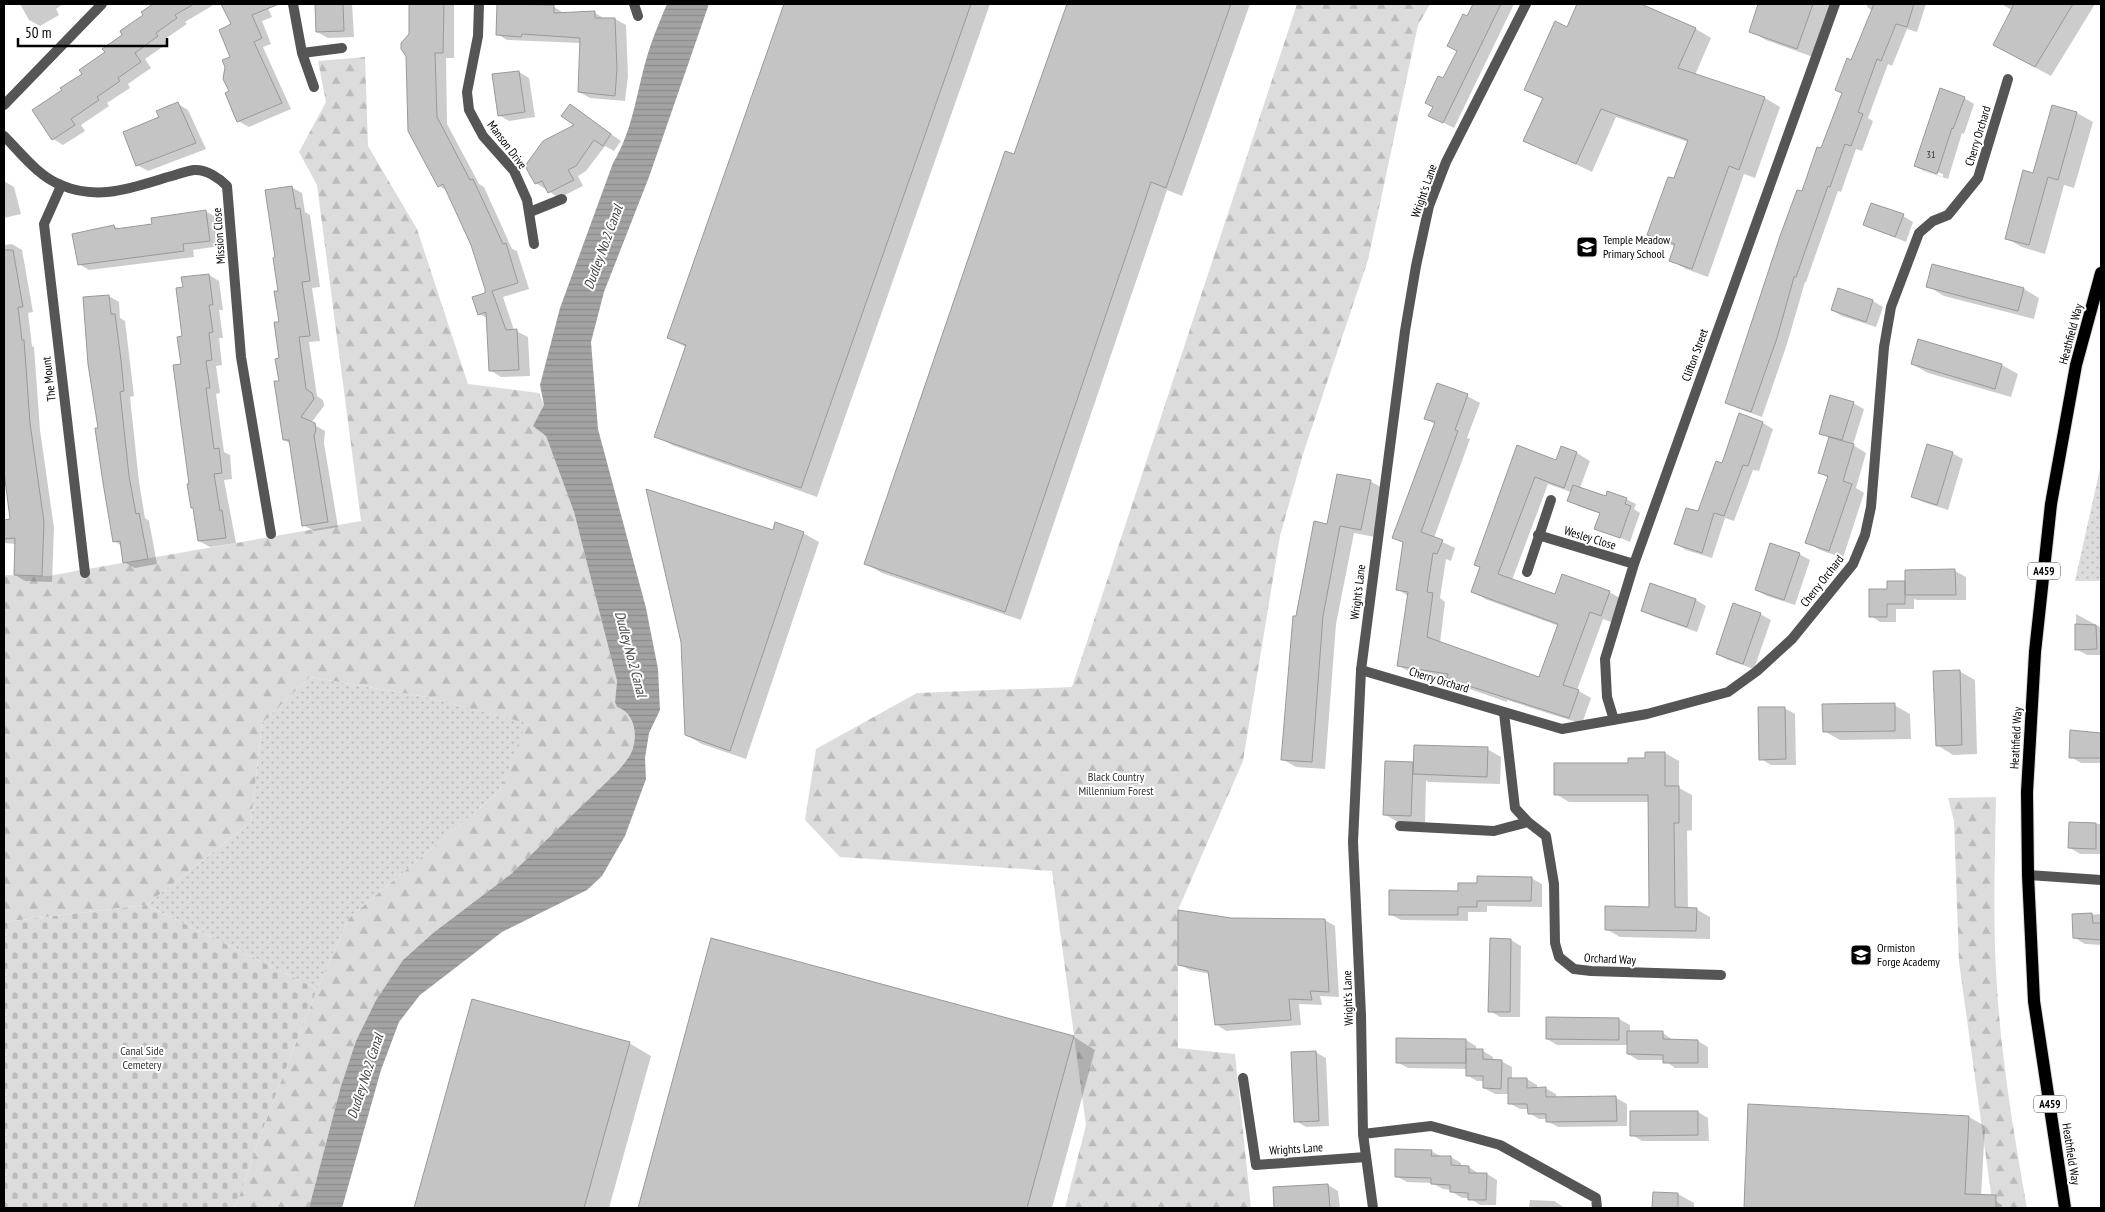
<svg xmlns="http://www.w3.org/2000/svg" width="2105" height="1212" viewBox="0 0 2105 1212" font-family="'PT Sans Narrow',sans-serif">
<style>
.grass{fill:url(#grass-dots)}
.forest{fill:url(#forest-firs)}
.cemetery{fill:url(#cemetery-stones)}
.water{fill:url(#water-rules)}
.shadow{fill:#0003;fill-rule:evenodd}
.building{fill:#c4c4c4;stroke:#999}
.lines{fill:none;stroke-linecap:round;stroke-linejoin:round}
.primary-casing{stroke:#dbdbdb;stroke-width:14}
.minor{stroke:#555;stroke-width:10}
.tertiary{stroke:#555;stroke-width:10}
.primary{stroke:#000;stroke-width:12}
.labels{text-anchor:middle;stroke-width:4;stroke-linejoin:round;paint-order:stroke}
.number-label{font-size:10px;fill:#313131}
.shield{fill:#fff;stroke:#4c4c4c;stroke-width:1}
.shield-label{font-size:11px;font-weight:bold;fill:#000}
.street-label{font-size:12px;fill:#000;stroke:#fff}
.poi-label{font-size:12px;fill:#000;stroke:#fff;text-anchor:start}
.park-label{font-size:12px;fill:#333;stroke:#fff}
.water-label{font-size:14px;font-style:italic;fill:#444;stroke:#fff}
</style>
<defs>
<pattern id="grass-dots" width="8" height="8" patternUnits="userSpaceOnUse" patternTransform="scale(1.25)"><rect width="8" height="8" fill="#dcdcdc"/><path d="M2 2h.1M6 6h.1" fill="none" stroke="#bbb" stroke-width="1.8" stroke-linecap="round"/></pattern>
<pattern id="forest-firs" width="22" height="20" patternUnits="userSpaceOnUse" patternTransform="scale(1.25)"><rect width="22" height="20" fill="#dcdcdc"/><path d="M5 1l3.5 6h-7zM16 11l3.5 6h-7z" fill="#bbb"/></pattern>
<pattern id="cemetery-stones" width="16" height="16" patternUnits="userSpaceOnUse" patternTransform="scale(1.25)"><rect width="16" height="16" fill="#dcdcdc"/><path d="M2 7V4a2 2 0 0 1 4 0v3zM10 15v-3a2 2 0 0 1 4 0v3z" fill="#bbb"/></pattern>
<pattern id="water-rules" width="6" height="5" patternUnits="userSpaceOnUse" patternTransform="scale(1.25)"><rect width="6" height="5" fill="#a3a3a3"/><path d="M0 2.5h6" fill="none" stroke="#8b8b8b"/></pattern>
</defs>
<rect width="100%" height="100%" fill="#fff"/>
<path class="grass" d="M2101,464V581H2075Z
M310,677L426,697L527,723L500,791L349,918L317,989L146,905L251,822L262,723Z"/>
<path class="forest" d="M1297,4H1430L1418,25L1368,260L1303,454L1280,536L1243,761L1178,910V1048L1235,1054L1251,1208H1065L1086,1125L1052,871L840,857L805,820L816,749L917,693L1072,687Z
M365,57L368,146L417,229L468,384L539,393L544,405L534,426L546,436L574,512L617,681L615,702L617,707C635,713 638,735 632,751C629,758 623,765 618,771L511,874L433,933L403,960L376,1000L356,1041L341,1086L309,1208H232L236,1205L269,1112L317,989L349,918L500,791L526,723L426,697L310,677L262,723L251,822L146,905L4,922V575L48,576L361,521L317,185L299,152L326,102L318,61Z
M1996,797C1995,855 1993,913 1996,971C2000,1051 2013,1130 2027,1208H1993L1959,962L1954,821L1948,798Z"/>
<path class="cemetery" d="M146,905L317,989L269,1112L236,1205L232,1208H4V922Z"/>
<path class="water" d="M667,4H709L649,177L604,292L591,342L598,429L646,608L658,669L660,710L649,733L645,758L646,779L625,836L602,876L587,890L502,932L420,995L399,1022L381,1070L342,1208H309L341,1086L356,1041L376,1000L403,960L433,933L511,874L618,771C623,765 629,758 632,751C638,735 635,713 617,707L615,702L617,681L574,512L546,436L533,426L544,405L540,385L560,308L613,163C635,127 637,85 650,47C655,32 661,18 667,4Z"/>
<path class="shadow" d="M20,4H63L56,9L59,15L40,26L29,20Z
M155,4H215L185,22L187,24L165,39L168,43L145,59L151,68L128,84L130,88L107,103L109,106L81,125L85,131L63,145L53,139L63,91L145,15L143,12Z
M223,4H266L272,17L262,21L271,44L263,47L291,109L249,127L238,121L231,91L232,25Z
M317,4H352L354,37L328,38L317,32Z
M410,4H454V58H446L447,124L479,184L484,187L512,249L517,251L529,289L503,297L514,330L528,337L530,376L501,377L490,370L487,318L479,314L486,294V289L472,244L448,191L439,186L409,131Z
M499,4L554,7L564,13H595L605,19H615L626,25L628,76L625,101L590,98L579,92L581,43L507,40L497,34Z
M786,4H990L817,497L672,445L656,436L687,348L669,338Z
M1068,4H1250L1182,196L1167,190L1021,620L882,573L866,564Z
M1475,4H1514L1454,128L1430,116L1444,80L1458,51L1468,18Z
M1579,4H1638L1696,29L1711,38L1695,75L1765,98L1780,107L1755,178L1744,174L1708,277L1686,269L1670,260L1675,247L1649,234L1675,180L1688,142L1616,117L1592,172L1525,140L1543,99L1526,90L1567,28Z
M1760,4H1831L1813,57L1766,40L1750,31Z
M1868,4H1926L1917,32L1907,29L1892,66L1888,64L1868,118L1873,121L1862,151L1856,149L1841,192L1838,191L1806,282H1805L1787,344L1762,417L1737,408L1726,402L1803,193L1822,150L1843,93L1852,62L1873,11L1867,7Z
M2003,4H2095L2051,76L1994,45L2012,10L2003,5Z
M519,72L529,78L535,117L509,121L499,115Z
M1964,98L1974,104L1964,134L1962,133L1948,179L1926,172L1915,166ZM1925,168L1943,174V177L1925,171Z
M178,104L188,110L206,149L148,171L137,165L161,118Z
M570,105L621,141L614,151L605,146L586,171L578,176L583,186L559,198L536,183L576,125Z
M2077,113L2093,122L2074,188L2064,185L2045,254L2022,247L2006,238L2034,175Z
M4,181L14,187L21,214L4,218Z
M291,187L302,193L305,212L310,215L320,287L312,288L320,341L309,342L317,396L323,400L324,406L311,423L325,431L324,443L338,527L314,531L303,525L291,444L284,440L280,382L279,292Z
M205,211L216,217L220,246L193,250L194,257L89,270L79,264L114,226L120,229L153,225Z
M1903,216L1913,222L1906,242L1864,225Z
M12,244L22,250L33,312L28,313L32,346L34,347L40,430L54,528L52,582L25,581L15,575L16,544L4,543V521L12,520L4,463V245Z
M209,275L219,281L223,310H219L223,338H219L222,365L216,366L220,393L216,394L224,452L230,455L232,479L224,480L236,543L210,547L199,541L190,485L182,365L184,288Z
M1928,286L2024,289L2039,298L2034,319L1944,296Z
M1839,290L1873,301L1883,307L1876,327L1842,316L1832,310Z
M109,296L119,302L120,318L125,321L134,396L130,397L139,482L145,518L149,521L157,564L135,568L124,562L122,546L114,541L89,364Z
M1919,341L2002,365L2018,374L2011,397L1928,373L1912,364Z
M1467,396L1480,403L1467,438L1470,439L1434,538L1455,548L1451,561L1446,559L1440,598L1445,602L1440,643L1540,678L1559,626L1485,599L1472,591L1518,447L1557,461L1562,448L1577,453L1590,461L1580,488L1607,497L1626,499L1636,504L1634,509L1640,513L1630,542L1596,528L1601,514L1578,506L1569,500L1571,492L1548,484L1512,580L1555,596L1609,592L1622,599L1614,623L1603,619L1577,690L1591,698L1582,724L1507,700V702L1461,686L1449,679L1412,673L1399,666L1408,596L1397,589L1404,543L1394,537L1435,424L1425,418Z
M1853,403L1864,409L1853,445L1866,453L1856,488L1864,493L1843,558L1820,550L1807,542L1829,478L1820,473L1830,438L1821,433Z
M1740,415L1763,423L1773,429L1759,471L1753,470L1734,521L1725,518L1712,558L1686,550L1676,544L1698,513L1723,465Z
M1952,453L1963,459L1948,510L1923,502L1912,496Z
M1370,481L1384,489L1375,537L1354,533L1336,624L1325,769L1296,767L1282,759L1297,618L1328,525Z
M774,531L803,533L819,542L746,759L702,744L686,735Z
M1799,554L1810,560L1795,605L1767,596L1756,590Z
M1955,571L1966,577V600H1917L1914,599V609H1896V622H1880L1871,616L1904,582Z
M1651,585L1696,600L1706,606L1697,632L1652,616L1642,610Z
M1760,614L1771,620L1754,669L1728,660L1717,654Z
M2076,614L2100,627L2101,625V655H2087L2076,649Z
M1959,671L1975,680L1977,754L1953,755L1937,745Z
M1894,705L1910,714L1911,739L1840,740L1824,731Z
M1784,708L1795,714L1796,765H1771L1761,759Z
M2071,732L2101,733V763H2081L2071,757Z
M1487,749L1501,757L1500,784L1428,782L1426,780L1425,823L1398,822L1384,814L1386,762L1414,763Z
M1665,753L1679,761V788L1692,795V830L1687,831L1688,909H1696L1710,917V939L1620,937L1606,929L1650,908V802H1569L1556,794L1630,764Z
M2070,823L2101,824V854H2080L2070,848Z
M1531,878L1542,884V907L1487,906V912H1468V921L1401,920L1390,914L1479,885Z
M2101,914V945L2085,944L2075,938L2073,916Z
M1231,920H1325L1335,926L1339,997L1320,996L1322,1005L1299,1004L1301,1025L1226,1031L1216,1024L1210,974L1190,970L1179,964Z
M712,939L1074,1037L1095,1050L1052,1208H639Z
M1511,940L1521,946L1520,1017H1500L1490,1011Z
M473,1000L629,1043L651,1056L609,1208H415Z
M1547,1018L1619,1019L1630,1025V1032L1663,1033L1673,1040L1698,1041L1708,1047V1068H1675L1664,1060H1638L1628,1054V1045H1557L1547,1039Z
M1466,1040L1476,1046V1050L1483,1051L1493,1057V1061H1501L1512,1067V1079H1527L1537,1085V1089L1545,1088L1556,1094V1098H1616L1627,1104V1126L1558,1127L1547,1121V1119H1539L1529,1113V1109H1520L1509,1103V1094H1495L1484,1088V1081H1477L1467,1075V1069L1408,1068L1397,1062Z
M1315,1052L1326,1058L1329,1126L1306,1127L1296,1121Z
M1750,1105L1969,1117L1985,1126L1981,1196H1986L2002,1205V1208H1745Z
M1698,1112L1708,1118L1709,1141H1642L1632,1135Z
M1431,1151L1442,1157H1451L1461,1163V1167H1469L1479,1174H1487L1497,1180L1496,1205H1480L1470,1198H1462L1452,1192V1190L1443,1189L1432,1183L1407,1182L1396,1176Z
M1328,1185L1338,1191L1340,1208H1275L1274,1188Z
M1654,1193L1678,1194L1694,1203V1208H1654Z
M1530,1200L1554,1201L1565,1208H1529Z"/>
<path class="building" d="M153,4H194L175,15L177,18L156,33L158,36L135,53L141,62L118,78L120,81L97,97L99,100L71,119L75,125L52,140L32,110L62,90L60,88L82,74L79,70L105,52L102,49L122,35L120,31L143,15L141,12Z
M221,4H279L252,15L262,38L254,42L282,103L237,122L225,93L229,91L223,79L225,67L222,60L230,57L219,30L231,24Z
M315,4H343L344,31L316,32Z
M409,4H444L443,53H435L437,117L470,180L473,179L503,244L506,243L518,283L492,291L506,330L517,329L519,370L489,371L486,312L478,315L472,297L485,293V289L471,245L443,184L438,187L408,131L406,56L401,49V43L409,34Z
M497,4L554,5V13L595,11V18H615L617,69L615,96L578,92L580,38L522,34L521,37L496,35Z
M784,4H971L801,488L654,437L686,345L667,338Z
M1067,4H1231L1166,188L1151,182L1005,612L864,564L1005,151L1014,154Z
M1473,4H1501L1443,123L1428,116L1433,107L1425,103L1438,76L1443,78L1457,51L1447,46L1463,14L1467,16Z
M1577,4H1641L1696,28L1678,68L1765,97L1739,170L1729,166L1692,269L1669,261L1675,244L1647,235L1668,177L1674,178L1688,140L1601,109L1576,164L1523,141L1543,98L1524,90L1555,21L1567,27Z
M1758,4H1813L1797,49L1749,32Z
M1874,4H1914L1907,27L1896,24L1881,61L1877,59L1858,112L1863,114L1851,146L1845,144L1830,187L1828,186L1796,277H1794L1777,338L1751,412L1725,403L1780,236L1797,190L1802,191L1817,147L1821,148L1842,93L1835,90L1847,58L1851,60Z
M2014,4H2073L2035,67L1993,45Z
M519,71L525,112L498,116L492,74Z
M1940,88L1965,97L1953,129L1952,128L1937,174L1914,166Z
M178,102L196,143L136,166L123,132L159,117L156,111Z
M570,104L611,134L603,146L594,140L576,166L568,170L574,180L548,193L542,181L535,184L525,166L543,141L574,125L561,116Z
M2052,105L2077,112L2058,180L2048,177L2029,245L2005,239L2023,170L2033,173Z
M292,186L296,209L300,208L310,281L302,282L310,336L299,337L306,389L312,393L314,399L301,417L315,423L316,430L314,436L328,522L302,526L289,440H283L274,381H279L275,359L279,358L274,322H279L274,291H278L273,258L275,257L265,190Z
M1871,203L1904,214L1895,237L1863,225Z
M206,210L210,241L183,244L184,251L78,265L72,234L114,225L115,229L152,224L151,218Z
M4,250H13L23,307H18L22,340H24L30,423L44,522L42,576L14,575L15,538L4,539V520L10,519L4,472Z
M1932,264L2024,288L2018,311L1926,287Z
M209,274L213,305H209L213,332L209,333L212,360L206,361L210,388H206L214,449L219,448L222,473L214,474L220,511L222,510L226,538L198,541L193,508H191L187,484H189L173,365L181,364L177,337L182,336L176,288L183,287L181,277Z
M1838,288L1873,300L1866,322L1831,310Z
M109,295L111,314H115L121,360L124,391L120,392L129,476L136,514L139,513L148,559L123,563L120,541L113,542L103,483L95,428H98L88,364L83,297Z
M1918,339L2002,364L1995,389L1911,364Z
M1437,383L1468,394L1455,430L1458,431L1421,532L1443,540L1437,554L1433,553L1427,592L1433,593L1427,637L1539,677L1558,624L1471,592L1480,567L1474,565L1517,445L1556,460L1561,446L1577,452L1564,488L1535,477L1498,574L1555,594L1562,574L1610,591L1601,616L1590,612L1563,685L1579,690L1569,718L1447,679L1448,674L1397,666L1408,592L1396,590L1403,542L1392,538L1435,422L1424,419Z
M1830,395L1854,402L1842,440L1819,434Z
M1739,413L1763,422L1748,466L1743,465L1724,516L1714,513L1702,553L1674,544L1686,508L1698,511L1716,461L1722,463Z
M1829,437L1854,444L1843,481L1852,484L1829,551L1805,543L1828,476L1818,473Z
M1927,444L1953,452L1937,505L1911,497Z
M1337,474L1371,480L1361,530L1340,526L1323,616L1312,762L1281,760L1293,616H1296L1314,521L1327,524Z
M1573,485L1606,496L1607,491L1627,498L1625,504L1631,506L1620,538L1594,529L1600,513L1567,501Z
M646,489L773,530L775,522L804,532L730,751L685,735L681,642Z
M1770,543L1800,553L1784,600L1755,590Z
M1955,569L1956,595H1905V570Z
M1887,581H1905V604H1887V617H1869V589H1887Z
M1650,583L1696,599L1687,627L1641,611Z
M1733,603L1761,613L1743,664L1716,654Z
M2075,624L2096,625L2097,649L2075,650Z
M1960,670L1962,745L1936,746L1933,671Z
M1895,703V731L1823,732L1822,704Z
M1758,707H1785L1786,759L1759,760Z
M2070,730L2101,733V758H2069Z
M1414,745L1488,747L1487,777L1413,774Z
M1645,752H1665V786H1679V823H1674L1675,907L1697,908L1696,931L1605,930V906L1649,907L1648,795H1554V763H1628V758H1645Z
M1385,761L1413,762L1411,816L1383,815Z
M2069,822L2096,823V849L2068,848Z
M1477,876L1532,877L1531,901H1477V907H1458V915H1389V890L1458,891V883H1477Z
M1178,910L1231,918L1325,919L1329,992L1310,991L1312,1000L1289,999L1291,1020L1215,1025L1208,971L1178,965Z
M2092,913L2093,923H2101V940L2073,938L2072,914Z
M711,938L1074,1036L1027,1208H638Z
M1490,938L1511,939L1510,1012H1488Z
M472,999L630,1042L584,1208H414Z
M1546,1017L1619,1018V1040L1546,1039Z
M1627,1031H1663V1039L1698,1040V1063H1663V1055L1627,1054Z
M1396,1038L1466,1039V1063H1396Z
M1466,1049H1483V1059L1502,1060L1501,1089L1483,1088V1076H1466Z
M1316,1051L1319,1121L1294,1122L1291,1052Z
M1508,1078H1527V1088L1546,1087V1097L1616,1096L1617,1121L1546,1122V1114H1528L1527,1104H1508Z
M1748,1104L1969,1116L1965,1194L1996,1195V1208H1744Z
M1630,1111H1698V1135L1630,1136Z
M1395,1149L1432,1150L1431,1156H1451V1165L1469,1166V1173H1487L1486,1200H1468V1193L1450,1192V1185L1431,1184V1178L1395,1177Z
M1328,1184L1330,1208H1274L1273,1187Z
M1653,1192L1678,1193V1208H1652Z"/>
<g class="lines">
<g class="primary-casing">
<path id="primary" d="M2065,1208L2034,1001L2028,875L2027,792L2035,652L2051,504L2076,365L2101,273"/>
</g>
<path class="minor" d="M293,4L302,53L342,48
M479,4L478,36L467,92L469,110L483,136L514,171L527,200L534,244
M634,4L638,16
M302,53L314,87
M4,105L102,4
M4,136C21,153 38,176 61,185C98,201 131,188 168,177C176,175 186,171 194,170C206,169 219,178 227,186L241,357L271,534
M61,186L44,224L85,573
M530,212L562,199
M1538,535L1634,564
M1527,572L1551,500
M1361,670L1562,729L1647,714L1728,692L1757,671L1792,639L1853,564L1865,535L1871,507L1884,347L1891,307L1919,233L1933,221L1948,215L1978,178L2008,79
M1504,713L1515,808L1528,822L1546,836L1554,884L1555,943L1559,957L1574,969L1591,971L1721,975
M1614,720L1607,697L1605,659L1634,564L1835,4
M1400,826L1494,831L1528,822
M2028,875L2101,880
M1243,1078L1256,1165L1366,1157
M1363,1134L1431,1126L1500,1145L1596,1198L1597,1208"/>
<path class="tertiary" d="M1373,1208L1363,1134L1361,1015L1353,842L1361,670L1405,331L1416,266L1429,206L1446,162L1526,4"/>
<use href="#primary" class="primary"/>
</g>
<defs>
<g id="school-square" transform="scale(1.125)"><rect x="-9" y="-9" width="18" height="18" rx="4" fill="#000" stroke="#fff"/><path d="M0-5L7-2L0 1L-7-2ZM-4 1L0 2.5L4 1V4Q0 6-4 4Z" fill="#fff"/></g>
</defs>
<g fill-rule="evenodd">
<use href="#school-square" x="1587" y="247"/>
<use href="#school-square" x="1861" y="955"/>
</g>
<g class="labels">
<g class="number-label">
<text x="1931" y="158">31</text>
</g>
<g class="shield">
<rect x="2028" y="562.5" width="32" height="17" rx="4"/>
<rect x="2034" y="1095.5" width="32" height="17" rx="4"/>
</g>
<g class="shield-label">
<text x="2044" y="575">A459</text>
<text x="2050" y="1108">A459</text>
</g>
<g class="street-label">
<text transform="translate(1978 136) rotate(-73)" y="4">Cherry Orchard</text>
<text transform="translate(507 145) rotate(53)" y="4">Manson Drive</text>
<text transform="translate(1424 191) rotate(-71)" y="4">Wright's Lane</text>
<text transform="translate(219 236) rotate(-94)" y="4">Mission Close</text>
<text transform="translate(2071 334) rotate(-75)" y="4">Heathfield Way</text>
<text transform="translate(1695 355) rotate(-70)" y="4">Clifton Street</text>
<text transform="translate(49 379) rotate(-97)" y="4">The Mount</text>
<text transform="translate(1590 538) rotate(17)" y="4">Wesley Close</text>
<text transform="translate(1822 581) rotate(-52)" y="4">Cherry Orchard</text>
<text transform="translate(1358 592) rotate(-83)" y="4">Wright's Lane</text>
<text transform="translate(1439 680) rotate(17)" y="4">Cherry Orchard</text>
<text transform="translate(2016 738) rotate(-87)" y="4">Heathfield Way</text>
<text transform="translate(1610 959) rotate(3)" y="4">Orchard Way</text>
<text transform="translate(1348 998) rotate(-92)" y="4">Wright's Lane</text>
<text transform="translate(1296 1149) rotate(-4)" y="4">Wrights Lane</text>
<text transform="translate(2071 1154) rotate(81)" y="4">Heathfield Way</text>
</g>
<g class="poi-label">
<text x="1603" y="244">Temple Meadow<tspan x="1603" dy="14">Primary School</tspan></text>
<text x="1877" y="952">Ormiston<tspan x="1877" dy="14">Forge Academy</tspan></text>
</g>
<g class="park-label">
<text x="1116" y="781">Black Country<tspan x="1116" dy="14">Millennium Forest</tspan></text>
<text x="142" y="1055">Canal Side<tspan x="142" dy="14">Cemetery</tspan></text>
</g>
<g class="water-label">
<text transform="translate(603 247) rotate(-70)" y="5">Dudley No.2 Canal</text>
<text transform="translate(631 654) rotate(75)" y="5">Dudley No.2 Canal</text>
<text transform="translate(365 1076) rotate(-72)" y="5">Dudley No.2 Canal</text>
</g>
</g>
<rect width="2105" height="1212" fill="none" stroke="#000000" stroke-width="10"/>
<path d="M18 38v8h149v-8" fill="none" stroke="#000000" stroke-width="2.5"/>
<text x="25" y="38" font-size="15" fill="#000000" stroke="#ffffff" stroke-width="4" paint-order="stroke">50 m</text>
</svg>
